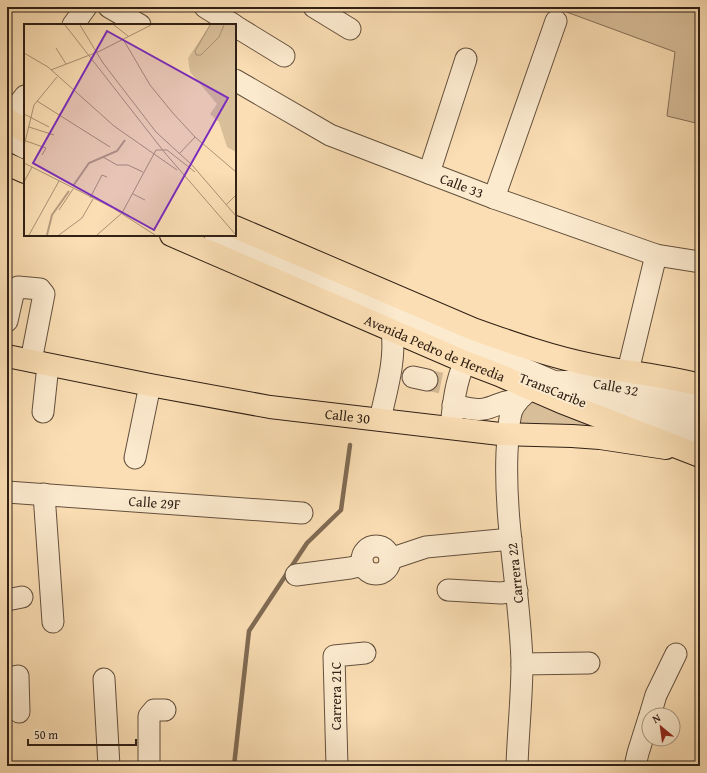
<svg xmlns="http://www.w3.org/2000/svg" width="707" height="773" viewBox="0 0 707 773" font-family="'Gentium Book Plus',serif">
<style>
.green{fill:#d8be99;stroke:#846f57}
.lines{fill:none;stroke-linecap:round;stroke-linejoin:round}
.stream{stroke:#806b54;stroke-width:4.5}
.minor-tunnel{stroke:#d2b894;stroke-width:21;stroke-dasharray:21 10;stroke-linecap:butt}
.minor-casing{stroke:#63503d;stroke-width:23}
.major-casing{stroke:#302015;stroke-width:24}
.highway-casing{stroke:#302015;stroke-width:24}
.minor{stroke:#fceace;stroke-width:21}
.major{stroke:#fbdeb4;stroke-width:22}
.highway{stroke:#fbdeb4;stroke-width:22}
.labels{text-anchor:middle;stroke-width:4;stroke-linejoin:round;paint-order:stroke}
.street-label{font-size:14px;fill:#302015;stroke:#fceace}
.inset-river{fill:none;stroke:#b69d7e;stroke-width:2}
.inset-road{fill:none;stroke:#aa9274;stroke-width:1}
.view{fill:#7b2cbf;fill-opacity:0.15;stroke:#7b2cbf;stroke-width:2}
.inset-edge{fill:none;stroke:#302015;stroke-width:2}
</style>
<rect width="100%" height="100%" fill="#fbdeb4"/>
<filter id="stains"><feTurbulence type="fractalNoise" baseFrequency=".005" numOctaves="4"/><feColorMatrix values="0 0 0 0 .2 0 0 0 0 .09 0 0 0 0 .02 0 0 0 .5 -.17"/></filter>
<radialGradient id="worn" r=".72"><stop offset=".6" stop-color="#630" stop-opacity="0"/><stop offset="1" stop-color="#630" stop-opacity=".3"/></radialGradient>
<path class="green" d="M553,7H700V124L667,116L675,52Z
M536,397L625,433L521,424C517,410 527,406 536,397Z"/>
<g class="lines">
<path class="stream" d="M234,766L249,631L307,543L341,510L350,445"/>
<path class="minor-tunnel" d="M427,380L441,383"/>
<g class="minor-casing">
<g id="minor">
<path d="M109,7L140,25"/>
<path d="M205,7L234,25"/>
<path d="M314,7L350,29"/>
<path d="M73,25L86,7"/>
<path d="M235,26L284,56"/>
<path id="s1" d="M235,80L330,135L494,198L656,255L700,262"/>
<path d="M7,119L25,96"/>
<path d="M7,138L25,148"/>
<path d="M429,173L466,59"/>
<path d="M494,198L556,21"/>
<path d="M215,235L592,398C627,411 663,417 700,423"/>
<path d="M7,321L14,290L18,287L40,289L44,294L31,361"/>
<path d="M628,371L656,255"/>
<path d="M413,377L427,380"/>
<path d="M453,405C463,407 473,411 484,409C496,407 504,399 517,402"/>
<path d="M43,412L48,365"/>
<path d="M624,417L700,439"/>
<path d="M380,420C386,391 396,361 392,331"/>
<path d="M451,428C453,407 455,382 465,362"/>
<path d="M135,458L150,385"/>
<path id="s2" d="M7,492L302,513"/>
<path d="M44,494L53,622"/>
<circle cx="376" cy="560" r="14"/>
<path d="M390,559L426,547L511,539"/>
<path d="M296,575L350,568L363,565"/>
<path d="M448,590L501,593L517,591"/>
<path d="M7,600L22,597"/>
<path d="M522,664L589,663"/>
<path d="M7,678L18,676L19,712"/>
<path d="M104,679L109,766"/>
<path d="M650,715L656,695L676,654"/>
<path d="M149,766V716L154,710H165"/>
<path d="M337,766L334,656L365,653"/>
<path id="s3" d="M517,766C518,732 522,697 522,663C520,592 504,523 507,452C508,440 508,421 512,410C516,401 523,395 530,390C561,373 608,385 641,392C660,396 680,399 700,403"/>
<path d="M635,766L638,753L649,718"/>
</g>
</g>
<g class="major-casing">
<g id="major">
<path id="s4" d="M7,356L150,385L270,407L500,434L572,436L600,438L666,448"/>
</g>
</g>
<g class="highway-casing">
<g id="highway">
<path d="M7,119L25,131"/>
<path d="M7,164L25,172"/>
<path d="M235,227L473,329C512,343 552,357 592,365C628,373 665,375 700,385"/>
<path id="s5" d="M171,235L465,362L499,375L561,402L700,456"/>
</g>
</g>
<use href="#minor" class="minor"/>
<use href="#major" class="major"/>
<use href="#highway" class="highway"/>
</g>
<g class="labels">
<g class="street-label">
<text dy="5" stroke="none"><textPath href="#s1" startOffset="251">Calle 33</textPath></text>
<text dy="5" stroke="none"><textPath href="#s5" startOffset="287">Avenida Pedro de Heredia</textPath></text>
<text dy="5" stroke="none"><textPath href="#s3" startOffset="472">Calle 32</textPath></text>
<text transform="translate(553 390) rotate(22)" y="5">TransCaribe</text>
<text dy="5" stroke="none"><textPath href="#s4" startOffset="346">Calle 30</textPath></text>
<text dy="5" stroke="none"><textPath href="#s2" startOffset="148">Calle 29F</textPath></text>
<text transform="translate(515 573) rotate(-96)" y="5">Carrera 22</text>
<text transform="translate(336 696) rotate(-90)" y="5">Carrera 21C</text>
</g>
</g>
<g transform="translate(24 24)">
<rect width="212" height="212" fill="#fbdeb4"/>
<path d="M186,1H212V128L203,123L195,98L186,90L193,80L166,48L164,34Z" fill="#d8be99"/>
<path class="inset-river" d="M49,162L65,139L93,127L101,116M23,211L28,191L45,167"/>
<path class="inset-road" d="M41,1L141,129L212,211M56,1L79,39L132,108L168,141L212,192M90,1L104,12M186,1L171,27L172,31H177L195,13L200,1M99,15L126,61L148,88L171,113L212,148M32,24L42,40M0,29L24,43L90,102L153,146M27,46L76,27L127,1M13,77L86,123M0,90L25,103M5,103L30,111M2,117L22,124L18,131M0,122L10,81L33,53M155,130L171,113M79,133L93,141H104L119,148M0,139L89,184L131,211M0,158L8,143M109,170L121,176M66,174L78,151L83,153M202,181L212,171M35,186L49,165M5,211L35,157M35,211L58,194L69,175M73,211L98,189L132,126H143L171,148"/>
<path class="view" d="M83,7L204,74L130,206L9,139Z"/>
<rect width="212" height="212" class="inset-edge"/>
</g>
<rect width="707" height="773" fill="none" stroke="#fbdeb4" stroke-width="24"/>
<rect x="8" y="8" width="691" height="757" fill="none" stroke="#302015" stroke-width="2"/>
<rect x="12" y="12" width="683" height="749" fill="none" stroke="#302015"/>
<g transform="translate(661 727) rotate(331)"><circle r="19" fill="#fceace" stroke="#aa9984"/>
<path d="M0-3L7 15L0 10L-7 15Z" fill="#8f2418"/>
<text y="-6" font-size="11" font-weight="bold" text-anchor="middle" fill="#302015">N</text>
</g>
<path d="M28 739v6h108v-6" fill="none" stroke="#302015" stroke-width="2"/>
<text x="34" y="739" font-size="12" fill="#302015" stroke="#fceace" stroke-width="3" paint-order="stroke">50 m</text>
<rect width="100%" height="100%" filter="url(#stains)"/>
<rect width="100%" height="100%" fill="url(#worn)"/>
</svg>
